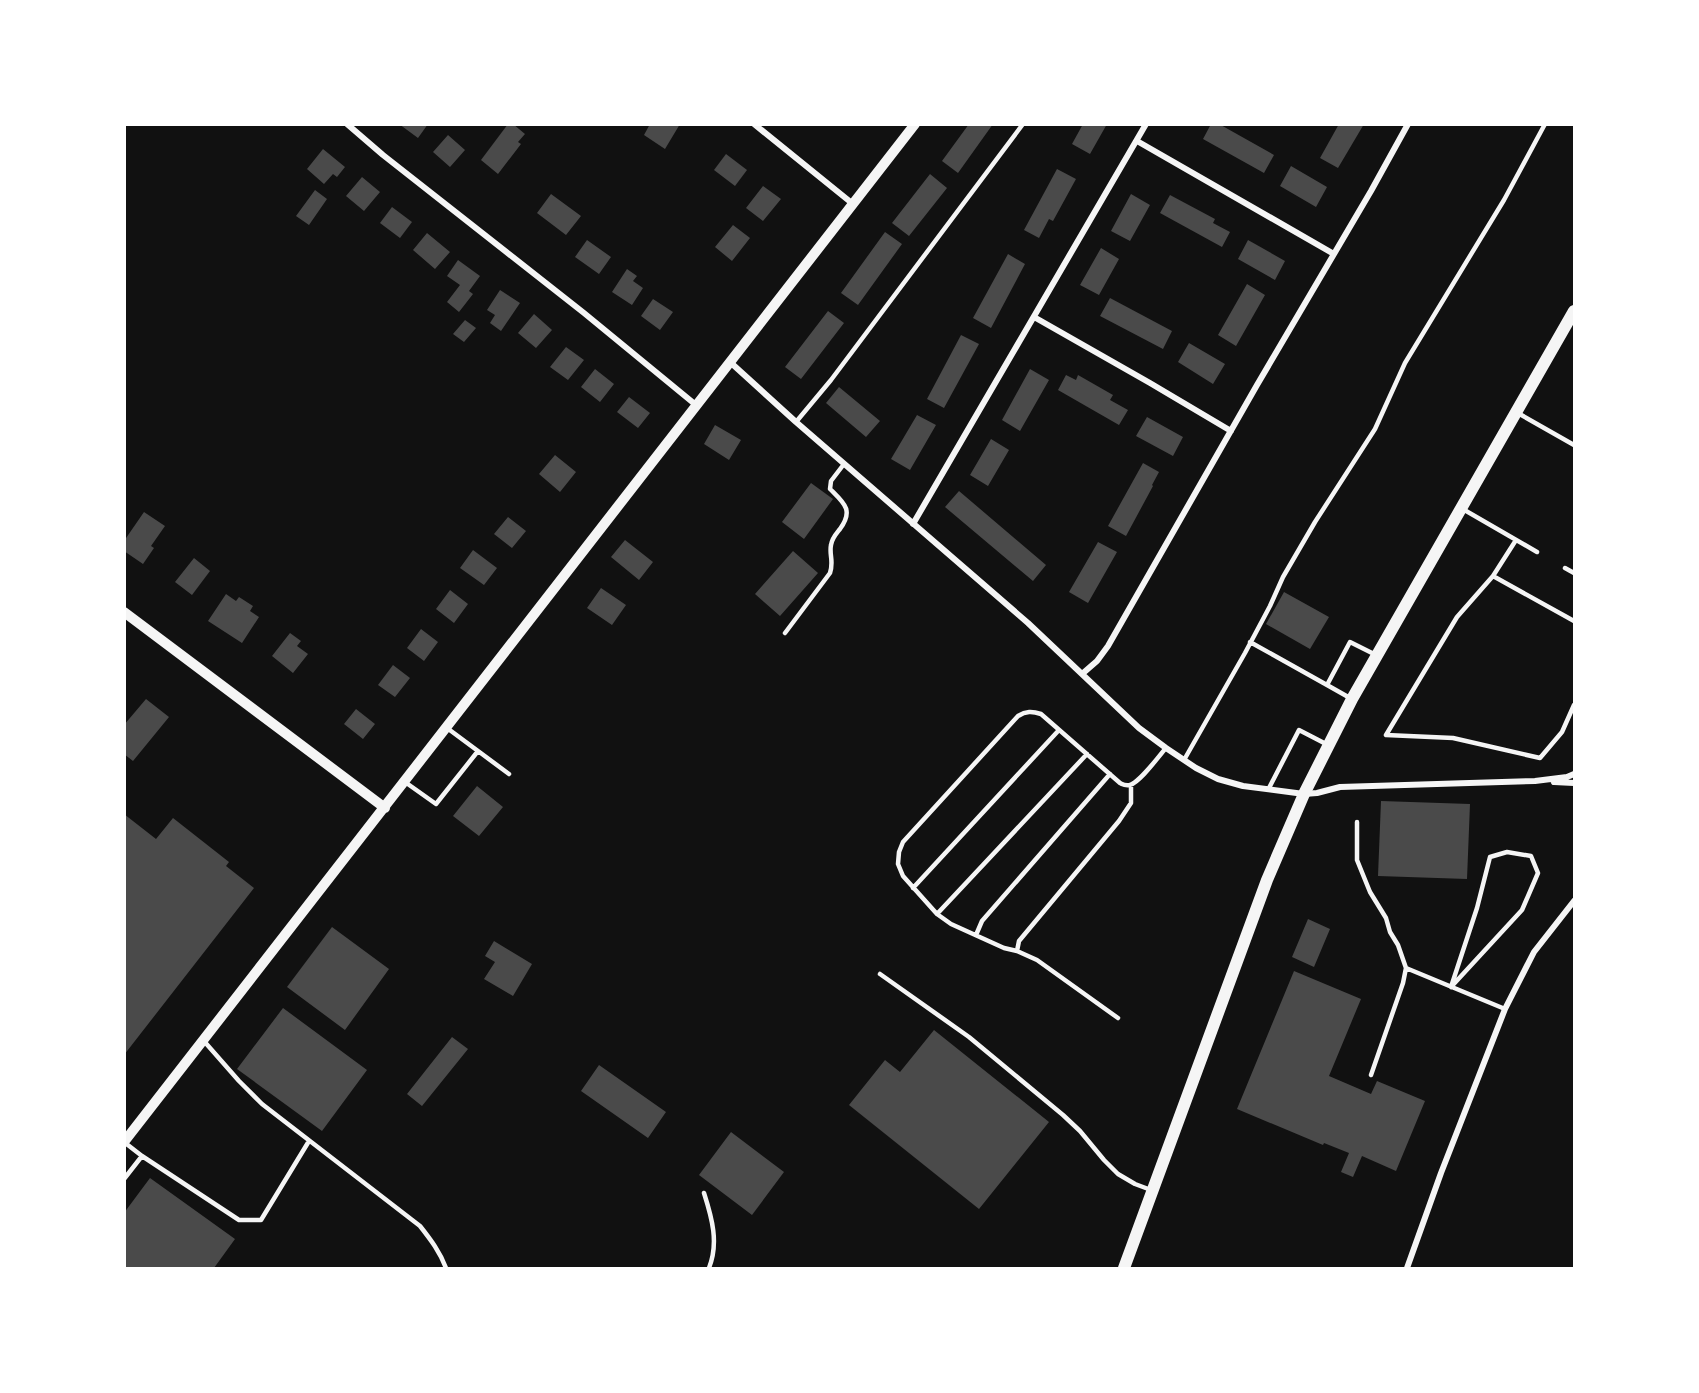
<svg xmlns="http://www.w3.org/2000/svg" width="1699" height="1393" viewBox="0 0 1699 1393" font-family="'Times New Roman',serif">
<style>
.building{fill:#4a4a4a}
.lines{fill:none;stroke-linecap:round;stroke-linejoin:round}
.service{stroke:#f5f5f5;stroke-width:4.5}
.minor{stroke:#f5f5f5;stroke-width:6}
.tertiary{stroke:#f5f5f5;stroke-width:10}
.secondary{stroke:#f5f5f5;stroke-width:12}
</style>
<rect width="100%" height="100%" fill="#111"/>
<path class="building" d="M399,124H428L418,138Z
M508,124H513L525,134L518,142L521,144L498,174L481,160Z
M650,124H680L665,149L644,135Z
M969,124H993L958,173L942,161Z
M1083,124H1107L1090,154L1072,144Z
M1211,124H1219L1274,155L1264,173L1203,139Z
M1339,124H1364L1338,168L1320,158Z
M448,135L465,150L450,167L433,152Z
M323,149L345,167L337,177L333,174L324,184L307,169Z
M726,154L747,170L735,186L714,170Z
M1291,166L1327,187L1316,207L1280,186Z
M1057,169L1076,179L1053,221L1049,219L1039,238L1024,230Z
M930,174L947,188L909,236L892,223Z
M362,177L380,192L364,211L346,196Z
M763,186L781,199L763,221L746,208Z
M315,190L327,199L309,225L296,216Z
M551,194L581,216L566,235L537,213Z
M1131,194L1150,205L1130,241L1111,231Z
M1170,195L1215,219L1213,223L1230,232L1222,247L1160,213Z
M392,207L412,222L400,238L380,223Z
M733,225L750,238L732,261L715,247Z
M885,232L902,244L858,305L841,293Z
M427,233L450,252L435,269L413,250Z
M587,240L611,257L599,274L575,257Z
M1248,240L1285,261L1275,280L1238,259Z
M1101,248L1119,259L1099,295L1080,285Z
M1008,254L1025,264L991,328L973,318Z
M458,260L480,276L469,291L473,294L459,312L447,302L460,285L447,276Z
M627,269L637,276L633,281L643,288L632,305L612,292Z
M1247,284L1265,295L1236,346L1218,335Z
M500,290L520,303L501,331L490,323L495,315L487,310Z
M1110,298L1172,331L1163,349L1100,316Z
M653,299L673,312L660,330L641,316Z
M828,311L844,323L801,379L785,367Z
M534,314L552,330L536,348L518,333Z
M465,320L476,328L464,342L453,334Z
M961,335L979,344L944,408L927,399Z
M1189,343L1225,364L1213,384L1178,362Z
M566,347L584,360L568,380L550,367Z
M595,369L614,384L600,402L581,387Z
M1030,369L1049,380L1020,431L1002,420Z
M1066,375L1076,380L1078,375L1113,395L1110,400L1128,410L1119,425L1058,390Z
M839,387L880,421L866,437L826,403Z
M629,397L650,413L638,428L617,412Z
M917,415L936,425L910,470L891,459Z
M1147,417L1183,437L1173,456L1136,436Z
M715,425L741,440L729,460L704,444Z
M991,439L1009,450L988,486L970,475Z
M555,455L576,472L560,492L539,474Z
M1143,463L1159,472L1152,485L1153,486L1126,536L1108,526Z
M811,483L833,499L804,539L782,522Z
M959,491L1046,565L1033,581L945,507Z
M144,512L165,526L151,546L154,548L143,564L124,551V541Z
M508,517L526,531L512,548L494,534Z
M625,540L653,562L639,580L611,557Z
M1098,542L1117,552L1088,603L1069,592Z
M473,550L497,568L484,585L460,568Z
M793,551L818,573L780,616L755,594Z
M194,558L210,571L192,595L175,582Z
M601,588L626,605L612,625L587,608Z
M450,590L468,604L454,623L436,609Z
M1284,592L1329,617L1310,649L1266,624Z
M226,594L236,601L239,597L253,606L250,611L259,617L242,643L208,621Z
M421,629L438,642L424,661L407,648Z
M290,633L301,641L297,646L308,654L293,673L272,656Z
M393,665L410,678L395,697L378,685Z
M146,699L169,717L133,761L124,754V725Z
M356,709L375,724L363,739L344,724Z
M477,786L503,807L479,836L453,816Z
M1381,801L1470,804L1467,879L1378,876Z
M124,814L156,839L173,818L229,862L226,866L254,888L124,1055Z
M1308,919L1330,929L1314,967L1292,957Z
M332,927L389,969L345,1030L287,987Z
M494,941L532,964L513,996L484,979L495,962L485,956Z
M1294,971L1361,999L1329,1076L1371,1094L1377,1081L1425,1101L1396,1171L1362,1156L1353,1177L1341,1172L1349,1153L1324,1143L1323,1145L1237,1109Z
M283,1008L367,1070L322,1131L237,1069Z
M934,1030L1049,1122L979,1209L849,1105L885,1060L900,1072Z
M452,1037L468,1049L422,1106L407,1094Z
M599,1065L666,1112L648,1138L581,1091Z
M731,1132L784,1172L752,1215L699,1175Z
M150,1178L235,1239L214,1268H124V1213Z"/>
<g class="lines">
<path class="service" d="M1516,412L1574,445
M796,422L831,380L1023,124
M1461,508L1537,552
M1565,568L1574,573
M1493,576L1516,540
M1574,621L1493,576L1457,617L1386,735L1453,738L1540,758L1562,732L1574,705
M785,633L830,573C834,561 829,555 831,545C832,538 836,534 840,529C854,510 844,503 830,489L831,481L844,464
M1250,642L1327,685L1350,642L1376,655
M1327,685L1350,698
M478,751L509,774
M1184,760L1245,653L1270,606L1283,577L1315,522L1375,429L1405,363L1504,200L1545,124
M405,782L436,804L478,751L447,728
M1269,788L1299,730L1328,745
M1357,822V860L1370,892L1386,918L1390,932L1398,945L1406,968L1403,983L1371,1075
M1507,852L1531,856L1538,873L1522,910L1451,987L1477,908L1490,857Z
M913,888L1059,730
M937,914L1087,754
M976,935L982,921L1110,774
M1017,951L1019,941L1119,821L1131,803V785
M1406,968L1505,1009
M880,974L969,1037L1063,1115L1080,1131L1104,1160L1118,1174L1135,1184L1151,1190
M1118,1018L1037,960L1017,951L1004,948L951,924L937,914L903,876L898,864L899,852L903,842L1018,716C1026,711 1032,711 1041,714L1120,783C1124,785 1125,786 1130,785C1141,781 1158,757 1166,748
M203,1040L239,1081L262,1104L420,1226C431,1240 440,1252 446,1268
M124,1142L142,1156
M124,1179L142,1156L239,1220H261L309,1141
M704,1193C712,1218 719,1243 709,1268"/>
<path class="minor" d="M347,124L383,155L584,313L696,405
M754,124L853,204
M1137,141L1334,254
M1034,317L1150,383L1231,431
M730,362L796,422L1028,623L1139,728L1166,748L1196,768L1218,779L1243,786L1304,794L1317,793L1340,787L1535,781L1567,777L1574,774
M913,524L1146,124
M1082,674L1097,661L1108,646L1257,385L1371,191L1408,124
M1554,782L1574,783
M1407,1268L1441,1173L1505,1009L1534,952L1574,901"/>
<path class="tertiary" d="M124,612L385,808
M124,1142L915,124"/>
<path class="secondary" d="M1124,1268L1267,880L1304,794L1352,699L1574,311"/>
</g>
<rect width="1699" height="1393" fill="none" stroke="#ffffff" stroke-width="252"/>
</svg>
